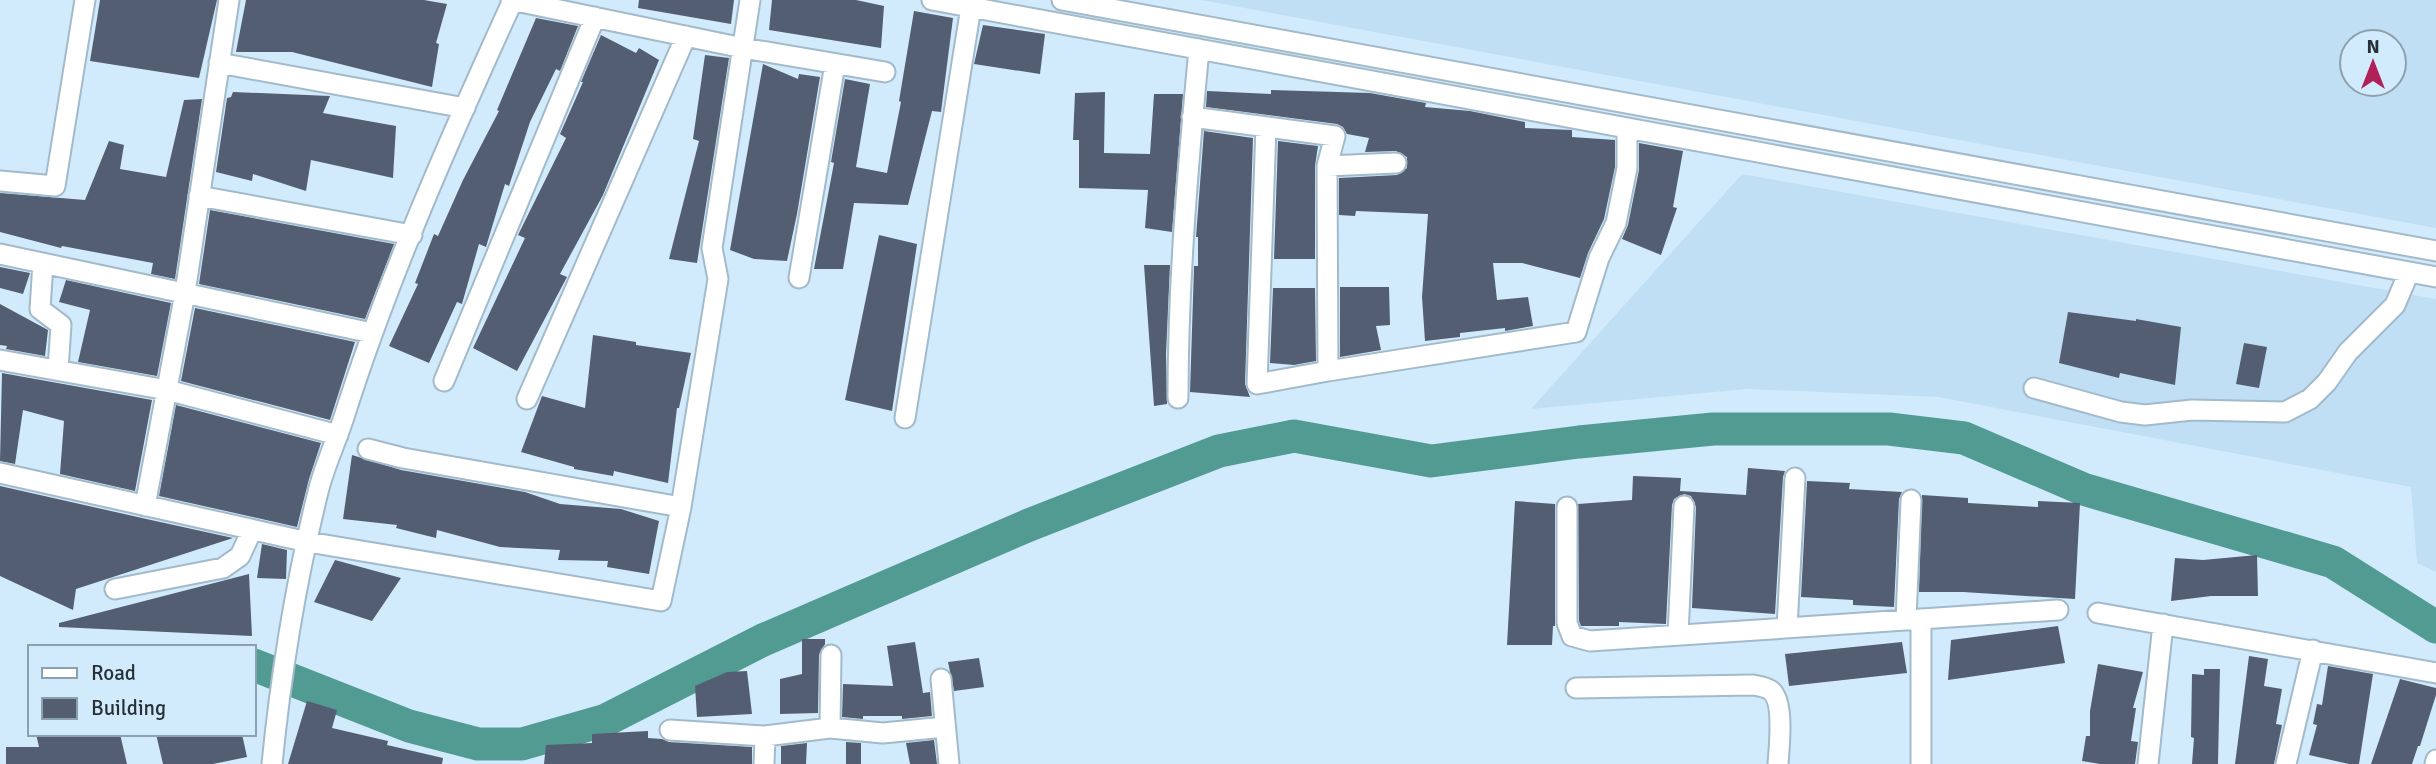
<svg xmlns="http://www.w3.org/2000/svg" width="2436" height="764" viewBox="0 0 2436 764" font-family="Signika,sans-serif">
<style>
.built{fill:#c0dff4;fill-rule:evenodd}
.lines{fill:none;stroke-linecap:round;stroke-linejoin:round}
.river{stroke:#529b92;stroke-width:33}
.building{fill:#545e72}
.minor-casing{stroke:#a2baca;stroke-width:23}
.minor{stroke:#fff;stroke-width:19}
</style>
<rect width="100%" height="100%" fill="#d2ebfc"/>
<path class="built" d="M1201,0H2436V228L2327,208ZM2394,42V84H2352V42Z
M1742,174L2436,299V572L2417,563L2411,487L1938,397L1747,389L1531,409Z"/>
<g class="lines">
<path class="river" d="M254,665L409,726L478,744H522L606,720L763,640L1029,525L1219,451L1294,436L1431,461L1579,442L1713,429H1889L1964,438L2083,489L2333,562L2436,627"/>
</g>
<path class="building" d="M100,0H217L199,78L90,61Z
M246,0H424L447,4L436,43L439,44L432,87L292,52H236Z
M639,0H734L731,24L638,8Z
M772,0H856L884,6L881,48L769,30Z
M914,11L953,18L941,112L932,111L908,205L854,203L843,269H814L834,163L831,162L845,79L870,84L856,167L887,173L901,102L899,101Z
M536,18L578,26L560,71L556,69L530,122L509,186L505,184L486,247L479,244L462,304L457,302L429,363L389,346L418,284L415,283L434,234L438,236L463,180L499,111L497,110Z
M983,25L1045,34L1040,74L974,64Z
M601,35L636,53L639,48L659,60L603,195L560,274L567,277L517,371L473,348L525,238L518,235L519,233L566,138L560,134L583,82H581Z
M705,55L729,58L697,263L669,259L699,141L693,139Z
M763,64L798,79L799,74L820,77L797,214L787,261L754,259L730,250Z
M1271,90L1370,93L1426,103L1425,107L1470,111L1525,122V128L1572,130V137L1615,140V167L1604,219L1588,253L1580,278L1522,263H1493L1497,300L1528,297L1533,326L1505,331V328L1460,333V337L1425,341L1422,297L1428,214L1356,211L1355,216L1339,215V178L1397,175L1407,168V157L1396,151L1365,152L1369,138L1347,134L1343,127L1337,124L1206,107L1207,91L1271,94Z
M233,92L330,96L323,113L396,126L393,178L311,160L306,191L253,174L252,181L216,172L227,98L231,97Z
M1105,92L1104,153L1150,154L1154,94H1183L1172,232L1145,228L1148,190L1079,188V140H1073L1075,93Z
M202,99L175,279L151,274L153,263L62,246L61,248L0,232V193L85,200L109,141L124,145L120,169L166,177L184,100Z
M1204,131L1253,138L1245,384L1250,397L1190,392L1194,268V266H1198V237H1196Z
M1278,141L1318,146L1315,166V259H1274Z
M1639,143L1683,151L1673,207L1677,208L1661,255L1622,239L1628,225L1639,170Z
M210,210L394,244L365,319L199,284Z
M879,235L917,244L892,411L845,400Z
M1144,265H1170L1166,354L1167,404L1154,406Z
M0,267L30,273L23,294L0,288Z
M66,280L171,303L157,376L78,362L90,310L59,302Z
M1340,287H1389L1390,325L1376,326L1381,350L1340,357Z
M1273,288H1315L1316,361L1294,365L1270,363Z
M0,304L48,330L45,356L6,349L7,346L0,345Z
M195,308L355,342L330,420L181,381Z
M2068,312L2136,321V319L2181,327L2175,385L2120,373L2119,378L2059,363Z
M593,335L636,342V345L691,353L679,408H677L668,483L614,471L613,476L574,469V467L521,452L542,396L585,408Z
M2244,343L2267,347L2259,388L2236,384Z
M2,373L152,400L135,491L60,474L64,421L23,410L15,464L0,461Z
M176,405L321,443L309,479L297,527L159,496Z
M352,455L401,470L525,492L560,504L621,509L659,521L649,574L607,567L608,561L558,560L560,550L500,547L437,530L436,538L396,528L397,525L343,519Z
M1748,468L1785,471L1783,477L1775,614L1692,608L1696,507L1691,496L1684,494L1674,499L1672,505L1666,624L1619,622V626H1581L1579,621L1578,504L1632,500L1633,476L1681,478L1680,491L1746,495Z
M1807,481L1850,483L1849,489L1902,492L1899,499L1894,607L1853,605V600L1801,597Z
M0,486L142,518L233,538L76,589L73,610L0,576Z
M1922,495L1968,498V503L2038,507V501L2080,503L2075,599L1963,592H1919Z
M1515,501L1555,504V626H1553L1552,645H1507Z
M262,544L287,550L286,579L257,578Z
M2257,555L2258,596H2211L2171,601L2175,558L2203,560Z
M335,560L401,578L372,621L314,602Z
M249,574L252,636L59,627V623Z
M2058,626L2065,663L1948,680L1951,640Z
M802,639H825V644L819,655L818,713L780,714V679L802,674Z
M915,642L923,693L930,692L932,716L902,719V716H863V719L842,717L843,684L893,686L887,646Z
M1902,642L1907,673L1789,686L1785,654Z
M2249,656L2268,659L2264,686L2282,689L2276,724L2282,725L2274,764H2235Z
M979,658L984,687L954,691L948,662Z
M2098,664L2143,672L2133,708H2136L2131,741L2138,742L2135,764H2100L2082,761L2086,736H2090V711Z
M2328,666L2373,674L2359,764H2349L2309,755L2317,725L2313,724L2317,704L2322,705Z
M2204,669H2220L2218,764H2192L2194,738L2191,737L2192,674L2204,675Z
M747,671L752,714L697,717L695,686L727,672Z
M2400,679L2436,688V695L2420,746H2418L2412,764H2371Z
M307,701L337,710L332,728L388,741L387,745L443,758L442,764H288Z
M648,731V738L662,739L669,742L752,747V764H544L546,745L592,743V734Z
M36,734H120L127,764H6V747H39Z
M156,734H242L247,757L213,764H163Z
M934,740L937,764H910L906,743Z
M846,742L861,743V764H846Z
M807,743L806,764H781V746Z"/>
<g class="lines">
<g class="minor-casing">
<path id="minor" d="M511,0L743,48L885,72
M932,0L2436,277
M1062,0L2436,251
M219,63L465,108
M1192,117L1335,136L1327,166L1328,371L1576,332L1599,258L1616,223L1627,168V128
M1266,127L1257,384L1328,371
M1327,166L1396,163
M0,181L55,186L85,0
M199,196L412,235
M0,254L372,333
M43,263L40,309L61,325L58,370
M799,278L835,64
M0,360L167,390L338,435
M444,381L595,17
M2034,388L2121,412L2145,415L2192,410L2285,412L2310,399L2327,382L2348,352L2395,305L2409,272
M1178,398C1178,281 1188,166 1199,49
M527,399L686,36
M905,418L971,7
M368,449L403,458L681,507
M0,473L308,542L661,601L681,507L718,279L712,248L750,0
M145,506L185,293L229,0
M1567,507V623L1572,636L1590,641L2058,610
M115,589L223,568L240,556L252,530
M2098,613L2436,673
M1921,619V764
M1906,620L1911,500
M1787,628L1795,478
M1678,635L1684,506
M941,679L949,764
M1576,688L1753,685C1758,686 1766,687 1770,690C1785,700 1779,748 1778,764
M830,728L831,655
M670,730L765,736L830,728L883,733L945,727
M272,764C281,673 296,581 318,492C324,467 336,442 344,417C389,275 451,136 513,0
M764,764L765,736
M2148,764L2163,624
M2286,764L2313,650
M2435,764L2436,760"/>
</g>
<use href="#minor" class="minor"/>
</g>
<rect x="28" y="645" width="228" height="91" fill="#d2ebfc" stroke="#8da0ad" stroke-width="2"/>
<rect x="42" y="668" width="35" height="10" fill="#ffffff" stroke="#8da0ad" stroke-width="2"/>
<text x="91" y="680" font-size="21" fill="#263036">Road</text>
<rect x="42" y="698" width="35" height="21" fill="#545e72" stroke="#8da0ad" stroke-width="2"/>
<text x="91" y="715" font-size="21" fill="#263036">Building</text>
<g transform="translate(2373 63)"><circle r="33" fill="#d2ebfc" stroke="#8da0ad" stroke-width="2"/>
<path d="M0-5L12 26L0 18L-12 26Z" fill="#b02158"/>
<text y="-10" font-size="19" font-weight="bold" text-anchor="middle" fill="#263036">N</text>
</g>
</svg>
